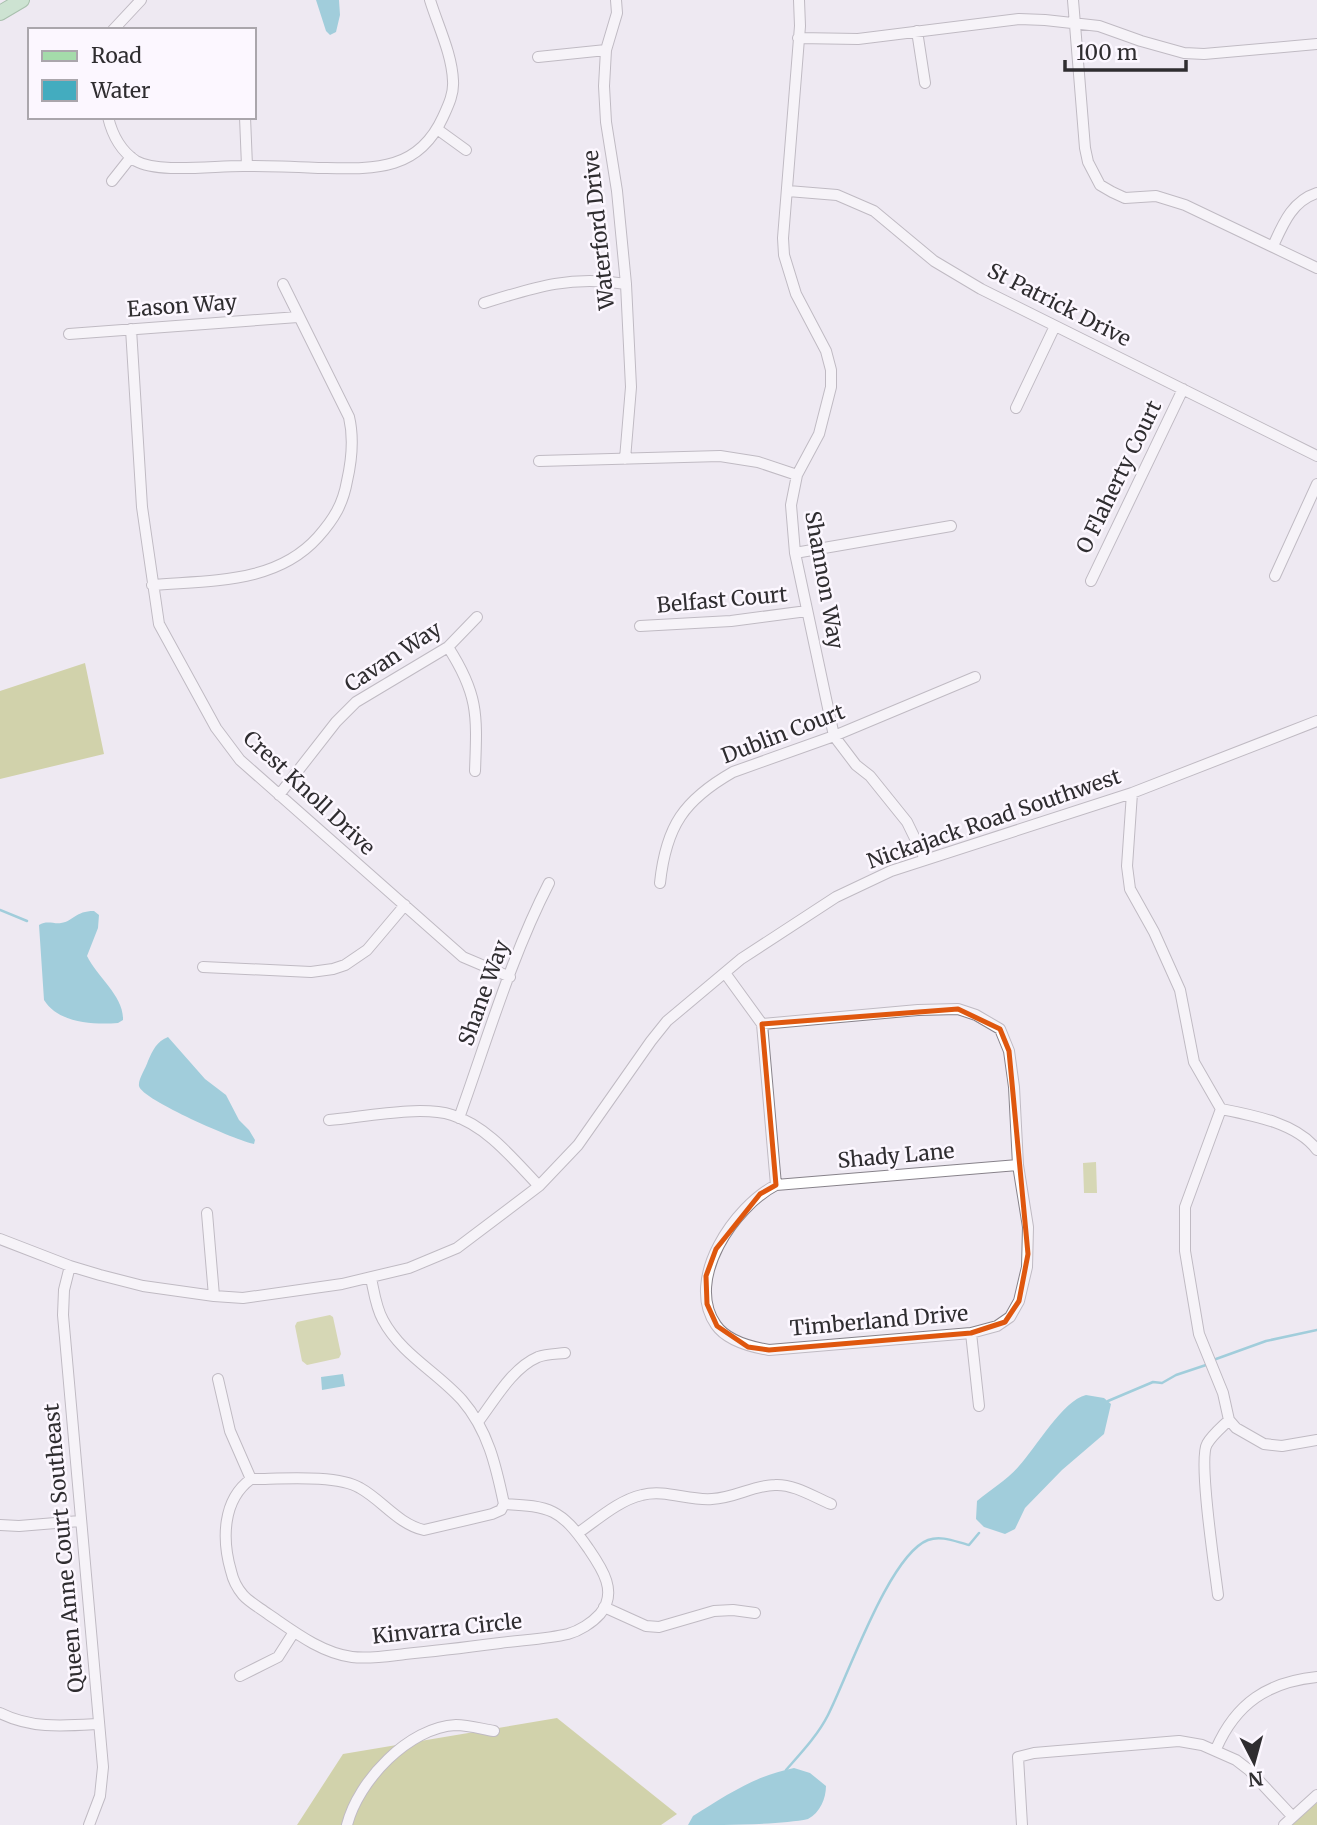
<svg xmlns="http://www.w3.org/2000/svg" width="1317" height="1825" viewBox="0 0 1317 1825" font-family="Merriweather,serif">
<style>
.green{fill:#b9c16a}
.forest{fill:#aeb654}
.water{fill:#43acbf}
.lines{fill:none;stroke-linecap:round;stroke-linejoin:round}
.stream{stroke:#43acbf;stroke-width:2.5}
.minor-casing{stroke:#87828a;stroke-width:12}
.major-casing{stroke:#548e5a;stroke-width:16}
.minor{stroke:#fff;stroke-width:10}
.major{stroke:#a4dbaa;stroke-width:14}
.marked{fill:none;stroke:#df570e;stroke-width:5;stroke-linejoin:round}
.labels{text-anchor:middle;stroke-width:5;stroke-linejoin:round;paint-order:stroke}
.street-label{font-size:21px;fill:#2f2d30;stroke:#fcf7ff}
</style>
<rect width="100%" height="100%" fill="#eee9f2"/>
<path class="green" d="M1096,1162L1097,1193H1084L1083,1163Z
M330,1315L333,1317L341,1354L339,1358L307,1365L302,1361L295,1326L297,1322Z"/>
<path class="forest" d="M85,663L104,754L0,779V691Z
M557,1718L677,1814L661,1825H297L343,1754Z
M1317,1803V1825H1283L1303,1809Z"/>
<path class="water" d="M316,0H339L340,15L336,32L330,35L326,31Z
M94,911L99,915L98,928L87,956C97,977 124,996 123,1020L118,1023C94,1025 58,1023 44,1000L39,925C47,920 53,924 61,923C74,921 75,911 94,911Z
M168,1037L205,1079L226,1095L239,1120L249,1130L255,1140L254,1144C238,1141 142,1100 139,1086C138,1079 146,1068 148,1061C153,1050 156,1042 168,1037Z
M343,1374L345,1386L322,1390L321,1377Z
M1086,1395L1104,1398L1111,1404L1104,1434L1062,1470L1025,1508L1015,1529L1005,1534L984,1527L976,1519L977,1501C991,1489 1007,1480 1019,1466C1035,1449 1063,1400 1086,1395Z
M794,1768L810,1773L826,1786C826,1798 820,1813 808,1819C781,1825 720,1825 688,1825L693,1816C727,1795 754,1776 794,1768Z"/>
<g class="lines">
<path class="stream" d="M0,910L27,921
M1216,1359L1266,1341L1317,1330
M1108,1401L1153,1382L1162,1383L1176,1375L1206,1365
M786,1770C801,1753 818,1735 828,1715C848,1676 889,1555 928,1540C942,1535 956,1542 969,1545L979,1533"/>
<g class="minor-casing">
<path id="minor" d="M616,0L617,13L606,50L604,86L606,122L617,191L626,284L631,387L625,459
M799,0L800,26L783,238L784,255L796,294L826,351L831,370V387L819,434L797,475L791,505L795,553L834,736L856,765L870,776L907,822L925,859
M1073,0L1085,148L1088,162L1100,185L1112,192L1125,198L1156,196L1185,205L1317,268
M113,30L141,0
M917,31L925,83
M798,38L858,39L1019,19L1045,20L1099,26L1141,41L1184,53L1204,54L1317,44
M538,57L606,50
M108,117C112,134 121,151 136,161C159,174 218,165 247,166C272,166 296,167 321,168C373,169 418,172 443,117C448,106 454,94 453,81C452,54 438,26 430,0
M245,117L247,166
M437,129L466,150
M112,181L131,157
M788,191L837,195L874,211L934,261L981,289L1317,456
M1273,246C1283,224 1292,201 1317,193
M484,303C535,287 571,275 626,284
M131,329L142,507L159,624L216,728L240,760L463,957L510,977
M69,334L298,317
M1016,408L1055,326
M539,461L720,456L758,462L797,475
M795,553L951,526
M1275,576L1317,484
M1091,581L1183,389
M152,585C211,580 276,584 318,537C334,519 343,504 347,481C352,459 354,438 349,417L283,284
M640,626L731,621L807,611
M448,647C479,695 477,716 475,771
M1132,793L1127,866L1130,889L1154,932L1180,990L1194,1062L1221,1109C1252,1115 1297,1123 1317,1150
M279,795L336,722L356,702L448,647L477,617
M660,883C666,826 684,800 733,772L834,736L975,677
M203,967L311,972L333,969L345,965L367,950L405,905
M725,973L762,1024L918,1010L958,1009L976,1015L1000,1029L1009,1051L1014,1087L1018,1165L1028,1227L1027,1267L1019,1301L1010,1317L997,1326L971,1333L769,1350C751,1347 727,1341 716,1325C684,1279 735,1206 776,1185L1018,1165
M762,1024L776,1185
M1221,1109L1185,1207V1251L1199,1334L1223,1393L1229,1420L1236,1428L1264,1444L1282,1446L1317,1440
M459,1118C487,1040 511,957 549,883
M329,1120C363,1117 421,1105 452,1115C487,1126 514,1160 539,1186
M207,1213L214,1296
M0,1239L70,1266L100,1275L143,1286L214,1296L243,1298L342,1284L409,1268L457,1248L539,1186L578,1145L651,1041L667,1021L741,959L836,897L891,871L1132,793L1317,721
M70,1266L64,1290L63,1315L103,1767L100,1796L89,1825
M371,1278C374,1292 376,1308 383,1320C401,1354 437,1372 462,1400C488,1430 496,1466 504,1504
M971,1333L979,1406
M218,1379L230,1431L251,1479
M478,1422C494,1401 512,1368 538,1357C546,1354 556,1354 565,1353
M251,1479C279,1479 337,1474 360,1488C382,1500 398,1524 424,1530L492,1514L501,1510L504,1504C550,1506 561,1509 588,1548C601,1567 619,1592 600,1614C592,1623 579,1631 568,1634C547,1639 522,1640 500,1643C469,1647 437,1651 405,1654C388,1656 370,1659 352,1657C321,1653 293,1631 268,1614C260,1608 249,1602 243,1595C237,1588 233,1580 231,1571C222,1540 222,1500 251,1479Z
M0,1525L19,1526L80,1521
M578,1533C597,1520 619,1500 642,1495C665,1489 689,1501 712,1499C735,1498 754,1485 775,1485C794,1484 814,1497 831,1504
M1218,1595C1215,1570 1198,1459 1207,1444C1212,1435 1222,1427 1229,1420
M604,1607L646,1626L659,1627L714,1611L733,1610L755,1613
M240,1676L278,1657L294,1632
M0,1713C32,1729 64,1726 99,1724
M1216,1749C1236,1703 1268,1682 1317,1677
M347,1825C358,1781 409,1727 456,1725C468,1725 482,1729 494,1731
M1022,1825L1018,1757L1034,1753L1179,1741L1202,1745L1236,1760L1249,1770L1292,1816
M1284,1825L1317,1795"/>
</g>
<g class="major-casing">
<path id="major" d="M0,13L22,0"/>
</g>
<use href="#minor" class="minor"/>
<use href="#major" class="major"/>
</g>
<path d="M0 0H1317V1825H0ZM958,1009L1000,1029L1009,1051L1028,1254L1019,1301L1005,1322L971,1333L769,1350L748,1347L717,1326L707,1304L706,1276L716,1249L760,1194L776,1185L762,1024Z" fill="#eee9f2" fill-opacity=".55" fill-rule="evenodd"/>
<path class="marked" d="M958,1009L1000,1029L1009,1051L1028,1254L1019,1301L1005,1322L971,1333L769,1350L748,1347L717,1326L707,1304L706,1276L716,1249L760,1194L776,1185L762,1024Z"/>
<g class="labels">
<g class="street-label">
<text transform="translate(599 230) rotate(-96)" y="7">Waterford Drive</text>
<text transform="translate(1059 305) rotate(27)" y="7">St Patrick Drive</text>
<text transform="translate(182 306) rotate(-4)" y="7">Eason Way</text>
<text transform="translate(1119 477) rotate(-64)" y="7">O Flaherty Court</text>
<text transform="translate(824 580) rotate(80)" y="7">Shannon Way</text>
<text transform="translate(722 600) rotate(-5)" y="7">Belfast Court</text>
<text transform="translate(393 657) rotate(-33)" y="7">Cavan Way</text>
<text transform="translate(783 734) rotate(-21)" y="7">Dublin Court</text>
<text transform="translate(309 793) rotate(43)" y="7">Crest Knoll Drive</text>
<text transform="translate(994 819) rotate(-19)" y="7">Nickajack Road Southwest</text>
<text transform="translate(484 993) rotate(-70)" y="7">Shane Way</text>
<text transform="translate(896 1156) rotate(-5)" y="7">Shady Lane</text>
<text transform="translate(879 1321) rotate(-5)" y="7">Timberland Drive</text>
<text transform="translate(64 1548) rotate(-95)" y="7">Queen Anne Court Southeast</text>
<text transform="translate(447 1629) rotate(-6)" y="7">Kinvarra Circle</text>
</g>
</g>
<rect x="28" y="28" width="228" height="91" fill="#fcf7ff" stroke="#aaa6ac" stroke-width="2"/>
<rect x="42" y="51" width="35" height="10" fill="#a4dbaa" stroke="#aaa6ac" stroke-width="2"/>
<text x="91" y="63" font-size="21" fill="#2f2d30">Road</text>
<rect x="42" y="80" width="35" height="21" fill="#43acbf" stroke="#aaa6ac" stroke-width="2"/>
<text x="91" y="98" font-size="21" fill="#2f2d30">Water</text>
<g transform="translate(1254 1762) rotate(174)" stroke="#fcf7ff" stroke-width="5" paint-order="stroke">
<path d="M0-5L12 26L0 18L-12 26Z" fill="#2f2d30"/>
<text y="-10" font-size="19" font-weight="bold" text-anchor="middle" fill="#2f2d30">N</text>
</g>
<path d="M1065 60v10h121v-10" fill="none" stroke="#2f2d30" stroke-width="3.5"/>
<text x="1076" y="60" font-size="21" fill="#2f2d30" stroke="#fcf7ff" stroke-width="5" paint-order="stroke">100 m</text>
</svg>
